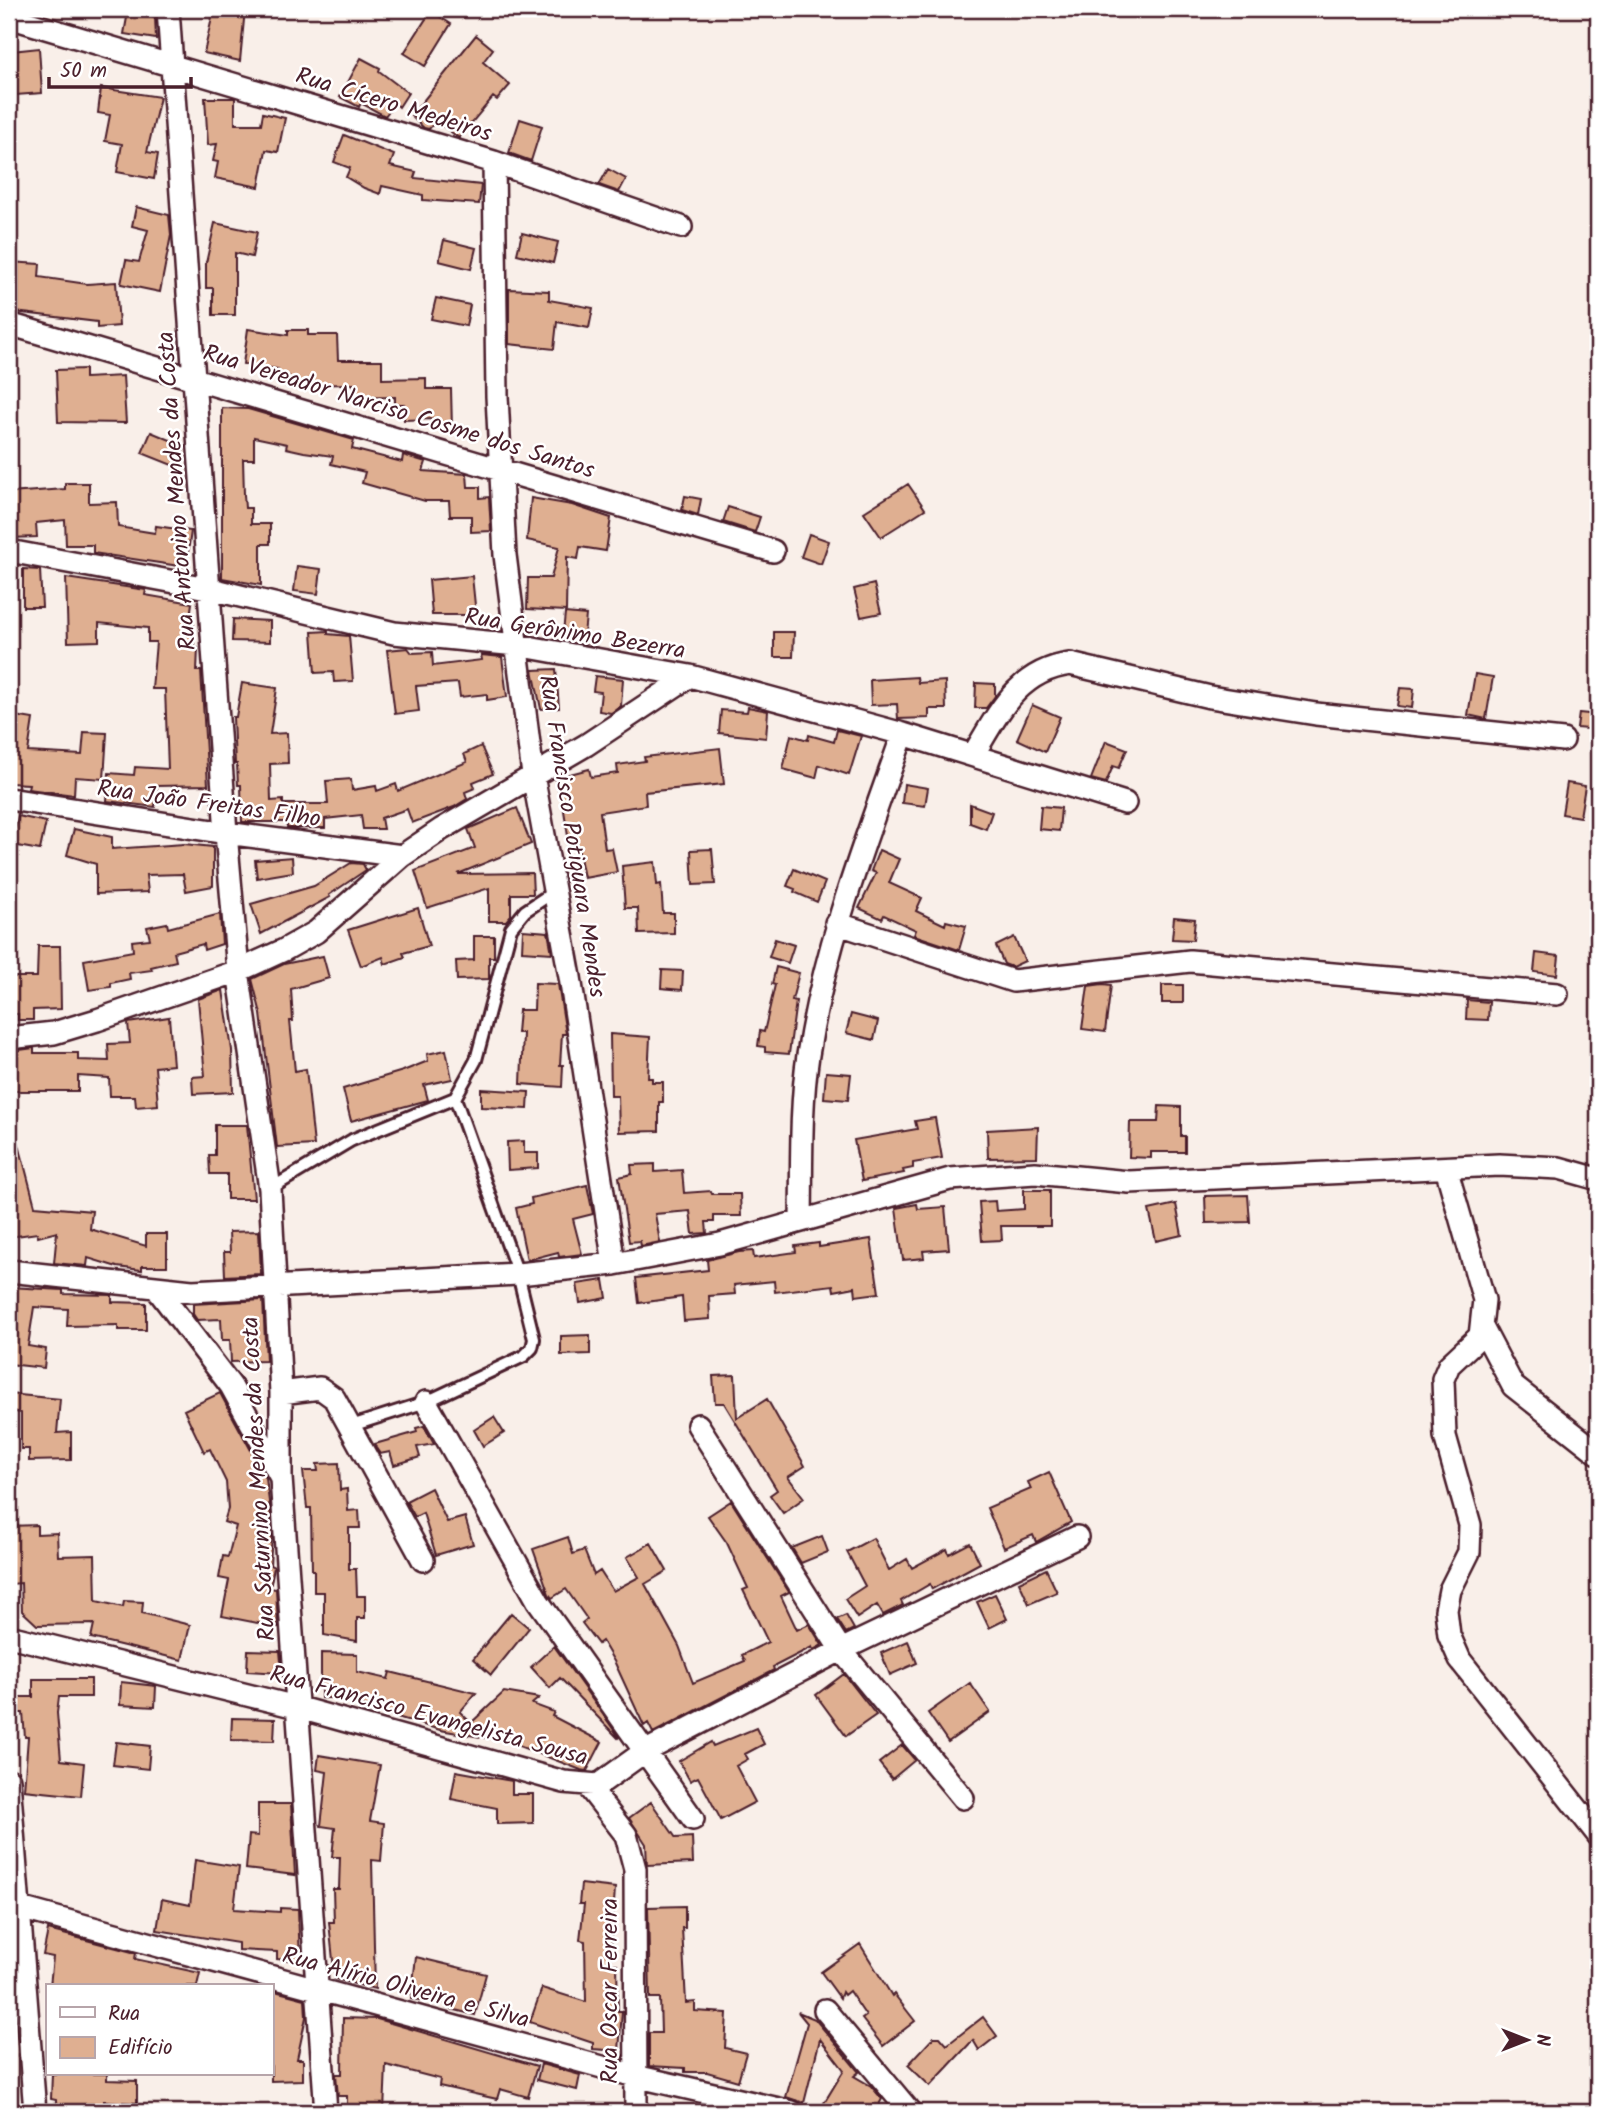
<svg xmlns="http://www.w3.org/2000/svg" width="1607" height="2121" viewBox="0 0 1607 2121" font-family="Kalam,sans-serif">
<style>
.building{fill:#dfaf91;stroke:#4a1f2b;stroke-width:2}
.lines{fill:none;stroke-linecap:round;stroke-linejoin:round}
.service-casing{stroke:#4a1f2b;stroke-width:16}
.minor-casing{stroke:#4a1f2b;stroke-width:26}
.service{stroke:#fff;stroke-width:10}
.minor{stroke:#fff;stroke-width:21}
.labels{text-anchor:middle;stroke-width:5;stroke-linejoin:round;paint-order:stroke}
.street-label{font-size:24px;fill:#4a1f2b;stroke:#fff}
</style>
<rect width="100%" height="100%" fill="#f9efe9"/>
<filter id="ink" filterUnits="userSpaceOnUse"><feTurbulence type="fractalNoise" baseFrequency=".0143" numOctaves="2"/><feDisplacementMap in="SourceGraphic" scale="14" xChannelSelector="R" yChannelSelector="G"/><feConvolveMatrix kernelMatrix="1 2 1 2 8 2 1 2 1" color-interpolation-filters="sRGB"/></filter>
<g filter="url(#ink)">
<path class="building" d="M214,9H245L240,61L204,53Z
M431,11L451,24L425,66L404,53Z
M128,12L155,17L156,39L124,34Z
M476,35L493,49L483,62L510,85L497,100L493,97L459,138L436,121L429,129L424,128L411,116Z
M39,48L42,93L16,95L12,51Z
M361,58L380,68L379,71L408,93L399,107L395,103L385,116L361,103L359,107L340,97Z
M101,88L160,97L147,152L158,154L154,179L117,172L122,144L105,141L110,115L98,113Z
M205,98H235V124H261L263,113L285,118L278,152L266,150L259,187L215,178L218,162L213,161L217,144L208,145Z
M520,119L542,126L531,161L509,153Z
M344,135L394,155L390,166L416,172L414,178L481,185L479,204L423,200V195L382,186L380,194L364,188L346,177L350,168L334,162Z
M608,169L626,179L619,192L599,185Z
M136,207L169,215L171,235L160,292L121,284L126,260L139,262L148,230L132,226Z
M215,223L257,232L252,257L235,253V315H213V288H206V263Z
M522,233L558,242L553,263L517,254Z
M444,240L476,248L471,269L439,261Z
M9,262L40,264L39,277L87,284L116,282L119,326L97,328V322L15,312V305H9Z
M509,289L549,291V300L593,308L589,328L557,322L554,349L509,344Z
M436,298L470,305L466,326L431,319Z
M248,329L288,335V330H308V335H337L338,360H382V379L426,378V389H451L452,428L433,429V419L404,420V404H395V397L354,398V384L290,385L289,376H278V369L243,364Z
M85,369V378L123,376L126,423L58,422L56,370Z
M222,408L248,409L354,440L352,449L402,462L403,455L426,462L423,471L467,474L468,487H480V498L489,497L491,531L471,532V516H450L449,501H425L362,483L365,472L331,464L333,456L304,452L286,448L287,444L254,437V459H243L244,495L245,508H251V524H270V544H261V585L222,578Z
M151,432L185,446L177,467L142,453Z
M65,483H89V503L117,502L118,527L155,533L156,526L191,531L186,567L93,553V545H66L65,520L36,523L37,537L9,538V493L65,489Z
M908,484L925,509L881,537L864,512Z
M685,496L701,499L698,515L682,510Z
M531,498L572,505L611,518L606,551L580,547L578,559L567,557L566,611L527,609L528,578H551L559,547L527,540Z
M728,507L760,517L755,532L723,522Z
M809,534L829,541L821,564L801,557Z
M297,566L321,569L318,594L294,591Z
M23,569L40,570L42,607H23Z
M472,576L476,615H432L429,580Z
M66,578L146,590L145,595L192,603L189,624L194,625V648H198L197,671H201L208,785L157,786L155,807L107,801L109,773L134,775L135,767L168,769L165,689H152L156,642H148V628L99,623V641L68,642Z
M874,584L881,613L861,617L854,589Z
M565,613L586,615L584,635L563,633Z
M233,619L270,621V642L232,641Z
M328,631V634L349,636L353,681L334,682L333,672L315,673L312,632Z
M774,632H794L793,657H774Z
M408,648L412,653L432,652L433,666L482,660L481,655L502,657L507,697L487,700V694L460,697L458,683L416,686L419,711L395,714L387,650Z
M556,669L559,708L541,709L533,670Z
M1475,674L1493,677L1486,719L1468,715Z
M595,676L623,679L621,706L611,713L599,711L601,692L593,691Z
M917,677L918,683L945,681L946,709H929V718L898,719L897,704L871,705L870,680Z
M242,683L277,688L270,734L287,733L288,763L270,764L271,801L283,800V804H328L326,781L351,779L352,790L376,786L377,791L396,784L398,791L467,762L464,754L481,746L493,774L473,782L475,788L465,792L467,799L454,807L412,823L407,809L381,818L383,829H363L361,815L325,819V828H287V822H242L241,785H238L237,764H235L233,717H236Z
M976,683L995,684V696L986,708H975Z
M1400,688L1414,689L1412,708L1397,706Z
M1032,705L1060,717L1045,752L1017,739Z
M748,707L768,711L766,738L719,733L721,710L747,712Z
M1579,713L1598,715V730L1577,728Z
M9,715L33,719L28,752L82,755L84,732L107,733L104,779L75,777L74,795L28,789L29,784L9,783Z
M837,730L861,736L849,775L819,765L816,778L783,769L791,735L808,740L809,735L834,742Z
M1106,741L1127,749L1119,768L1113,766L1106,783L1091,779Z
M720,748L724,784L645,792L646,805L600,812L605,849L612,848L617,872L584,878L578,847L570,849L563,804L555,778L589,769L591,777L618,773L617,765L645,761L644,757Z
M1567,783L1585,786L1580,817L1562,814Z
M904,784L928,788L925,806L902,803Z
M970,804L992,812L986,829L970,823Z
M1041,806L1061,808L1059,831L1039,829Z
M517,808L531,844L458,874L532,873L533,894H511V915L506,921H489V888L427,908L415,871L475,848L468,829Z
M18,816L46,822L40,850L12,845Z
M74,829L112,837V849L184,844L213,847V886L186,891L183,874L146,875L148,892L96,894V864L67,855Z
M712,849L715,884L693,885L691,850Z
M879,850L899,859L889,883L922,898L916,911L945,925L946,921L966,926L959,950L914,935L916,930L884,915L882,919L859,908L876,873L871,871Z
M292,857L293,872L257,878L255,860Z
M655,862L657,885L661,884L663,913H674V933L639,934L638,908H625L622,866Z
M351,863L363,864L366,870L329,895L330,897L261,934L251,904L314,886Z
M794,869L825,882L817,902L794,892L795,889L787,886Z
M418,908L429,946L403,953L405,957L385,964L383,957L361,966L348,930Z
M220,914L222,944L204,950L203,944L174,952L176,961L151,967L152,970L129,973L130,979L111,983V987L89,990L84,960L133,951L132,941L150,939L147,927L167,923L168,928Z
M1174,917L1195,919L1193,940L1172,939Z
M523,930L548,932L552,953L522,951Z
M474,936H494V957H489V979L457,980L456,961L474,960Z
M1014,937L1025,961L1012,967L1004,964L996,946Z
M775,939L794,945L788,963L769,957Z
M38,946H60L61,1009L33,1010V1020H18V1014H9V977H37Z
M1536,953L1559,956L1557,975L1534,972Z
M323,956L329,978L291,989L293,1021H290L295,1071L306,1069L314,1145L277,1147L261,1014L252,979L284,964Z
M776,967L799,973L792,1000L796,1001L789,1054L765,1052V1047L758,1046L760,1031L764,1032L775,985L772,984Z
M662,970L683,971L682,990L661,988Z
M535,983L558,984L566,1034H562L560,1065H563L562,1087L521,1084L523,1033H517L519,1010H534Z
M1103,984L1111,985L1105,1032L1082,1029L1088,986Z
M1162,985H1183V1003H1162Z
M223,990L232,1050L233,1092L193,1094L192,1077L205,1076L198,999Z
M1467,1000L1489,1002L1488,1020L1466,1019Z
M851,1014L878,1021L874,1040L846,1033Z
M169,1017L173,1065L155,1067L158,1105L136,1107L135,1096H110L109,1078L78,1076V1091H12V1051L34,1048V1053H78V1060L109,1061L108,1044L130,1043L128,1023Z
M610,1034L650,1037L648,1078H652V1082H663V1102H659V1131L619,1132L618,1096H611Z
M446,1050L452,1079L424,1085L428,1100L351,1121L343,1089L403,1071L428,1061L427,1054Z
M826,1072L851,1074L848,1100L824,1098Z
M481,1089L529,1092L528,1109L481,1107Z
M1159,1106L1181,1107V1136H1185V1152H1151V1158L1129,1157L1130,1122H1158Z
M935,1118L942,1158L913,1163V1168L903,1170L904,1173L862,1181L854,1140L917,1129L915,1121Z
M215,1125H247L254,1199H227V1174H210L209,1155H215Z
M1038,1127L1037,1157L988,1158L987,1130Z
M9,1133H16L35,1206L92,1211L90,1229L146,1246V1234H167V1266H142V1270L117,1267L88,1258L87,1266L54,1263L57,1232L38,1237L37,1233L9,1237Z
M524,1141V1153H538V1168L508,1170L507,1142Z
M655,1164V1172L682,1170L684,1193L711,1191L712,1194H740L741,1216H714V1222H706L707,1233L693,1234L690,1211L655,1214L660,1242L641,1246L640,1241L629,1242L619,1177L632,1174L631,1165Z
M587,1185L593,1214L573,1219L582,1254L559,1257L558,1252L527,1260L516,1208L532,1204L531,1198Z
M1024,1190H1050V1226H1001L1002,1240L982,1241L979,1202L995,1201L996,1211L1024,1209Z
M1248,1195L1250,1222L1206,1223L1205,1196Z
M917,1204L918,1209L945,1207L949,1249L923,1251L924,1258L903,1260L896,1208Z
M1176,1204L1182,1235L1156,1241L1149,1210Z
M259,1231L261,1274L225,1276L224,1252H230L229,1232Z
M871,1239L879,1293L856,1296L855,1287L834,1291L833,1285L775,1292L774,1281L734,1285L735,1294L709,1296L710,1319L684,1321L682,1297L639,1303L636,1278L708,1270L707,1260L739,1252L753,1251L754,1258L796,1252L795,1246L819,1243V1247Z
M604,1280L607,1298L580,1303L577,1284Z
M9,1287L63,1290V1294L112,1295V1302L146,1303V1330H118V1325L67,1326L68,1309L34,1307L28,1346L46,1349L44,1368L9,1364Z
M263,1300L266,1361L231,1362L230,1340H222L221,1319L197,1320L193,1314V1304Z
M590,1335V1354L561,1355V1336Z
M735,1375L737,1418L767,1399L805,1466L788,1477L804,1498L783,1513L770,1495L777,1490L724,1403H715L713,1376Z
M220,1393L266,1478L271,1517L266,1534L272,1536L270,1565L274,1567L270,1588L276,1589L278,1627L222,1616L229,1580L219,1578L223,1556L228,1557L236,1526L224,1522L228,1509L226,1482L210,1449L204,1452L184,1410Z
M9,1394L60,1399L57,1433L71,1432V1460L29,1461V1449H21V1413L9,1411Z
M494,1417L504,1433L483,1446L474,1430Z
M424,1426L434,1444L417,1447L420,1457L394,1465L390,1452L380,1454L376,1448L375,1444L417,1432L416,1428Z
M339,1463L340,1490L347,1489L348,1511L359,1510L360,1528H349V1569H356L357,1596H365V1618H357V1641L324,1635V1592H314V1570H312L311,1508H307L303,1471H318L317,1464Z
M1049,1472L1071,1522L1036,1542L1033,1535L1004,1548L987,1508L1031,1489L1028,1482Z
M431,1488L447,1522L465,1517L473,1544L436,1555L423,1513L415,1517L406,1501Z
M731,1501L789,1592L781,1596L797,1630L809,1624L822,1645L813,1650L812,1647L773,1667L774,1670L653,1733L648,1723L644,1726L615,1663L602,1641L598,1644L582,1623L587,1619L566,1589L552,1598L549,1594L533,1549L568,1537L573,1554L584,1550L594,1575L600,1571L613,1591L639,1577L627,1557L651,1543L667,1571L645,1584L679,1646L693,1683L745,1661L742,1655L768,1642L743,1590L748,1588L727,1543L708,1516Z
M37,1525V1534L57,1533L58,1556L95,1555L96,1601L123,1607L124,1601L143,1602L142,1613L190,1625L182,1660L91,1638L94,1624L37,1625L22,1611L21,1583L11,1584L9,1526Z
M822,1536L828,1552L801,1563L792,1548Z
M873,1538L889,1570L907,1559L912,1568L947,1549L949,1554L970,1543L980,1563L932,1589L930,1584L901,1601L903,1605L883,1615L877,1605L857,1618L845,1599L865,1586L847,1552Z
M1046,1569L1057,1592L1029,1604L1019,1582Z
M995,1594L1007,1619L989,1628L977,1602Z
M511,1613L529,1628L491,1675L473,1659Z
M846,1615L854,1629L846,1633L837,1619Z
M908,1641L917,1663L890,1675L881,1653Z
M554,1646L619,1737L618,1738L560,1678L550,1688L531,1667Z
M248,1650L280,1651L282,1673L247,1671Z
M321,1653L357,1654V1672L388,1679L390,1672L476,1693L460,1712L471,1723L504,1692L539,1698L532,1704L554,1712L552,1716L602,1742L587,1771L581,1770L516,1745L517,1742L480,1731L487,1738L440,1730L361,1706L363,1698H321Z
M844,1674L876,1715L846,1736L816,1695Z
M33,1679H91V1697H59L57,1713L61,1760L84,1763L81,1796L24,1790L28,1737H25L23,1713H19V1697H33Z
M121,1682L156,1686L155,1707L120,1705Z
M970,1683L990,1712L948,1742L928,1713Z
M232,1718L275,1719L274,1741L231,1740Z
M756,1728L764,1744L745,1754L748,1759L736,1766L755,1802L721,1820L698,1777L690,1781L679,1761L711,1742L713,1746Z
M116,1742L150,1746L148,1769L113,1765Z
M902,1745L915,1760L892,1779L879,1763Z
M319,1755L380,1765L370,1821L384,1823L381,1861L372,1860L375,1989L335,1979L329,1922H334L333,1889H339L340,1857H332L335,1828L321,1826L327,1772L317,1770Z
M456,1771L512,1781V1794H533V1823L497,1824V1808L451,1799Z
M651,1802L676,1838L692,1837L693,1863L647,1865L646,1844L629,1818Z
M258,1804H291L295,1875L246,1869L249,1835L258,1836Z
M195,1860L239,1867L234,1909L280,1912V1908L298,1909L300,1961L277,1959V1952L238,1950V1943L157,1930L162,1899L190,1905Z
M581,1884L615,1888L610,1964H617L618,2011H622L619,2051L593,2049V2043L530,2022L542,1988L586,2002L585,1941L580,1940L584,1904H579Z
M685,1906V1928H682L686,2003L695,2002V2011L727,2013L725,2048L746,2053L738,2081L707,2072H685V2068L649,2066V2033H661L660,1998H650L648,1907Z
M48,1930L136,1953L135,1959L200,1973L197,1986H50L53,1957L43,1955Z
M860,1944L892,1996L894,1994L915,2021L883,2046L862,2019L866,2016L849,1991L844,1995L842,1992L840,1998L821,1972Z
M416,1957L486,1974L475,2015L447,2008L449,2003L411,1999Z
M271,1990L305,1999L306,2017L297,2059H303V2080L271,2081Z
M798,2012L815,2019L859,2072L854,2076L871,2086L882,2099L875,2112H840L824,2103L844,2070L820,2039L804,2103L786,2097L807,2023Z
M983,2017L997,2036L979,2050L973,2040L930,2086L908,2065L934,2037H940L947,2045Z
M343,2018L377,2019L537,2066L528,2097L500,2089L497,2099L439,2086L440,2079L386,2065L384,2112H347V2096H338L336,2074H342Z
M541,2064L580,2075L577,2090L537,2080Z
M52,2074H107V2080L137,2081V2103L104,2101V2112H56V2100L51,2099Z"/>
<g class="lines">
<g class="service-casing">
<path id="service" d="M270,1189L352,1140L455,1098L476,1060L511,928L525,911L555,891
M348,1427L426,1402L524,1356L532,1348L534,1339L518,1274L455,1098"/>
</g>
<g class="minor-casing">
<path id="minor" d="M168,9L226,833L238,971L270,1189L281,1393V1478L326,2112
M9,17L494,162L681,227
M494,162L497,396L505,555L533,775L570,977L614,1264
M9,324L773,551
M9,551L207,588L394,633L517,645L690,676L903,734L1125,803
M973,755C998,714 1017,671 1070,664L1210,697L1316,714L1563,740
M9,799L226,833L402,856
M836,923L1013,981L1190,961L1557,994
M9,1038L54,1033L97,1020L238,971L284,950L316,932L402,856L442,829L586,745L690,676
M1446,1168L1484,1300L1480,1336L1449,1365L1443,1379L1445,1436L1470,1525L1469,1552L1450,1590L1446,1610L1449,1635L1460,1660L1598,1835
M801,1220C802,1165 800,1109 808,1055C825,943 866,839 903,734
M9,1271L192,1291L518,1274L614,1264L720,1244L950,1179L1035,1173L1129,1182L1499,1165L1559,1168L1598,1179
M157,1289L231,1386L280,1476
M1483,1329L1513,1386L1598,1453
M281,1393L320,1388L334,1398L423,1560
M426,1402L538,1601L693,1819
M698,1425L841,1650L963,1798
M9,1636L296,1707L564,1782L598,1785L644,1752L841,1650L1077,1537
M9,1780L35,2112
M587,1785L626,1835L635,1869L636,2112
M9,1905L635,2076L792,2112
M825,2010L910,2112"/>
</g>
<use href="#service" class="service"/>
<use href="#minor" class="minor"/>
</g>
</g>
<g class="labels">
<g class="street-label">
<text transform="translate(394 104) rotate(17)" y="8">Rua Cícero Medeiros</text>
<text transform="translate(399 411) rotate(17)" y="8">Rua Vereador Narciso Cosme dos Santos</text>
<text transform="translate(176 491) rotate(-94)" y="8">Rua Antonino Mendes da Costa</text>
<text transform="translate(575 633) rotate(9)" y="8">Rua Gerônimo Bezerra</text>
<text transform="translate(209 803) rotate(8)" y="8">Rua João Freitas Filho</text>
<text transform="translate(573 836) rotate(81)" y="8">Rua Francisco Potiguara Mendes</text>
<text transform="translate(258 1479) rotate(-93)" y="8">Rua Saturnino Mendes da Costa</text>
<text transform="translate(429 1715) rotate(15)" y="8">Rua Francisco Evangelista Sousa</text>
<text transform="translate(406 1987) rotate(15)" y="8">Rua Alírio Oliveira e Silva</text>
<text transform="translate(609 1991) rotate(-90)" y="8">Rua Oscar Ferreira</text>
</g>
</g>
<rect width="1607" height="2121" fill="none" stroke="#fff" stroke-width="35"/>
<rect x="18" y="18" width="1572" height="2086" fill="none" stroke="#4a1f2b" stroke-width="2.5" filter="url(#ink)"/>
<rect x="46" y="1984" width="228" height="91" fill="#ffffff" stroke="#b7a5aa" stroke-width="2"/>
<rect x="60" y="2007" width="35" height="10" fill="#ffffff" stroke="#b7a5aa" stroke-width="2"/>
<text x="108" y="2020" font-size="21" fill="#4a1f2b">Rua</text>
<rect x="60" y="2037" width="35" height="21" fill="#dfaf91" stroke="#b7a5aa" stroke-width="2"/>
<text x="108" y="2054" font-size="21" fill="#4a1f2b">Edifício</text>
<g transform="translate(1527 2040) rotate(90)" stroke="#ffffff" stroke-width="5" paint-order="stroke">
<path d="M0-5L12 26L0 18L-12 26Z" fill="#4a1f2b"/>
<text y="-10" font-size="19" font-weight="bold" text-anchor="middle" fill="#4a1f2b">N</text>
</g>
<path d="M49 77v10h142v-10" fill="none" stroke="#4a1f2b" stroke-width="3.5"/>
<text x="60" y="77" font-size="21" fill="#4a1f2b" stroke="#ffffff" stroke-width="5" paint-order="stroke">50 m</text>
</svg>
